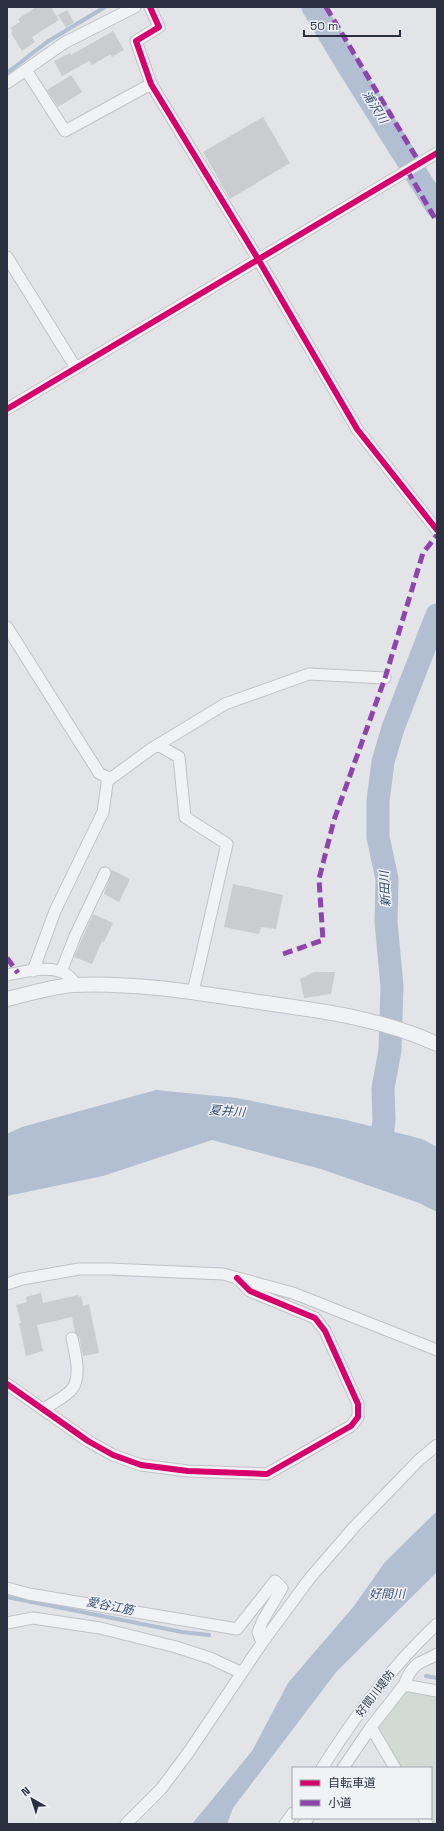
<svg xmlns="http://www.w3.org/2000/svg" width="444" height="1831" viewBox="0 0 444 1831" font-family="'Space Grotesk','Noto Sans JP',sans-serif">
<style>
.green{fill:#d2dad3}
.water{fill:#b2bed1}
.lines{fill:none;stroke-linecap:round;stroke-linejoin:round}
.stream{stroke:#b2bed1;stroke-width:4}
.river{stroke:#b2bed1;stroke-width:23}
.building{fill:#cacccf}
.minor-casing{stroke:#c0c2c5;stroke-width:13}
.tertiary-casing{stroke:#c0c2c5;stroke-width:16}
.minor{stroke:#f1f2f4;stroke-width:11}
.tertiary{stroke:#f1f2f4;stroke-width:14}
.quiet{stroke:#8e44ad;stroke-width:5;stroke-dasharray:10 5;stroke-linecap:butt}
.cycleway-casing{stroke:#f0f2f6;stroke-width:8}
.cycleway{stroke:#d6006c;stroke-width:6}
.labels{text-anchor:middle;stroke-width:3;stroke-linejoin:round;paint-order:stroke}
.street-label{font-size:11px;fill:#2a303f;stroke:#f0f2f6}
.water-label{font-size:12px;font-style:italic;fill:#364b72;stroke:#f0f2f6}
</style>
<rect width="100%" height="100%" fill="#e2e4e7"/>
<path class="green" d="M404,1686L437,1692V1824H427L424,1818H431V1768H395L371,1727Z"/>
<path class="water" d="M156,1090L237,1098L346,1120L422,1139L437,1147V1212L419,1203L321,1169L212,1140L103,1176L7,1196V1134L22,1127Z
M437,1511V1572L337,1671L233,1808L227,1824H192L252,1751L288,1683L354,1606L385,1562Z"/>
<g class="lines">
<path class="stream" d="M7,73L47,42L105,7
M7,1597L182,1632L209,1635
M426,1676L437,1678"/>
<path class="river" d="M313,7L347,64L437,207
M380,1148L384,1121L383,1088L390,1050L392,986L386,922L387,879L378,837V801L383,762L393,728L437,615"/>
</g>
<path class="building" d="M36,7H51L59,20L32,37L35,42L22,51L11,33L13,31L10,28L20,22L18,19Z
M67,10L74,22L66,28L58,15Z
M113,31L124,50L112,57L111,54L92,65L89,61L62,76L54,61L70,53L71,55Z
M71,75L82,92L58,107L47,90Z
M263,117L290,163L230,199L203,152Z
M112,870L130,879L119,902L104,894Z
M233,884L283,895L276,929L261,927L259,934L224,927Z
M93,914L113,923L104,942L102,941L92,964L74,957Z
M314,972H335L331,994L304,998L300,979Z
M41,1293L43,1303L78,1295L79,1297L81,1296L83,1306L89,1304L99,1353L83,1356L79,1337L75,1332L72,1317L37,1325L43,1351L26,1356L19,1323H21L16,1305L27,1302L26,1297Z"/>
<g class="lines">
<g class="minor-casing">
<path id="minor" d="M150,7L159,27L136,41L151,84L258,259L357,429L437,530
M26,70L65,131L151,84
M7,83L64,43L135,7
M7,257L76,368
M7,409L437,153
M7,627L99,773L110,779L151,749L225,704L309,674L385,678
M158,745L179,757L185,817L227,844L193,992
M33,971L55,911L103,812L108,777
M61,972L75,936L105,873
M7,975C24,972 50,964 66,974C71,977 74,982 77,986
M7,1284L22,1279L79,1269H109L223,1274L293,1293L437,1350
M7,1384L88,1441L113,1455L141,1465L188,1471L267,1474L351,1426L358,1417V1404L325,1331L315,1318L250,1291L237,1278
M44,1409C52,1403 66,1397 72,1389C82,1376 75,1353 72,1338
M7,1588L29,1594L237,1629L275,1581L282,1588L263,1620L258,1632L262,1643
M7,1623L33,1618L100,1628L176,1647L210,1658L242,1673
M437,1654C431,1658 425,1660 419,1663C411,1668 407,1677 404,1685L437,1691
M371,1727L404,1685
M322,1768C356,1715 390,1668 437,1624
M343,1768L371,1727L395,1768
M424,1818L427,1824
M126,1824L161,1789L188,1753L262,1643L310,1578L356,1525L419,1460L437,1445
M285,1824L293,1813
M304,1824L308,1818"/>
</g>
<g class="tertiary-casing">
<path id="tertiary" d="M7,999C28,994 51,987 72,985C132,982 193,992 252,1001C315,1010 379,1017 437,1044"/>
</g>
<use href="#minor" class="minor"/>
<use href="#tertiary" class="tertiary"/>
<path class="quiet" d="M326,7L419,162
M407,170L437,222
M283,954L323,940L319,879L334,820L385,678L423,553L437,535
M7,958L18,973"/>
<g class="cycleway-casing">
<path id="cycleway" d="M150,7L159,27L136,41L151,84L258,259L357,429L437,530
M7,409L437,153
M7,1384L88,1441L113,1455L141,1465L188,1471L267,1474L351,1426L358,1417V1404L325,1331L315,1318L250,1291L237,1278"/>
</g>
<use href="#cycleway" class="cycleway"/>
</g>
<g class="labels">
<g class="street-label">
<text transform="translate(375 1693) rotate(-52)" y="4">好間川堤防</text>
</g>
<g class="water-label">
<text transform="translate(375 107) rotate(58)" y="4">浦沢川</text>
<text transform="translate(385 889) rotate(-93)" y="4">新田川</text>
<text transform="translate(227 1111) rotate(4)" y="4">夏井川</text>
<text x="387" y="1598">好間川</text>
<text transform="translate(110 1606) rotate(11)" y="4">愛谷江筋</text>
</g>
</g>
<rect width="444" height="1831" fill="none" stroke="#2a303f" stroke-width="16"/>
<rect x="292" y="1767" width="140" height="52" fill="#f0f2f6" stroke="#a1a4ad"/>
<rect x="300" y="1780" width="20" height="6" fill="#d6006c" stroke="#a1a4ad"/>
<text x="328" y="1787" font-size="12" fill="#2a303f">自転車道</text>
<rect x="300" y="1800" width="20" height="6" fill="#8e44ad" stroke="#a1a4ad"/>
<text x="328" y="1807" font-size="12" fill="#2a303f">小道</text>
<g transform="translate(32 1799) rotate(321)" stroke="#f0f2f6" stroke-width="3" paint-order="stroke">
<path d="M0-3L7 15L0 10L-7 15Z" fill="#2a303f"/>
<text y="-6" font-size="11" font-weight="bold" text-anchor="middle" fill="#2a303f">N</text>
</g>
<path d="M304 30v6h96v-6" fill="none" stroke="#2a303f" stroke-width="2"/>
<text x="310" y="30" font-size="12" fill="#2a303f" stroke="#f0f2f6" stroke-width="3" paint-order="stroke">50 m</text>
</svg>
